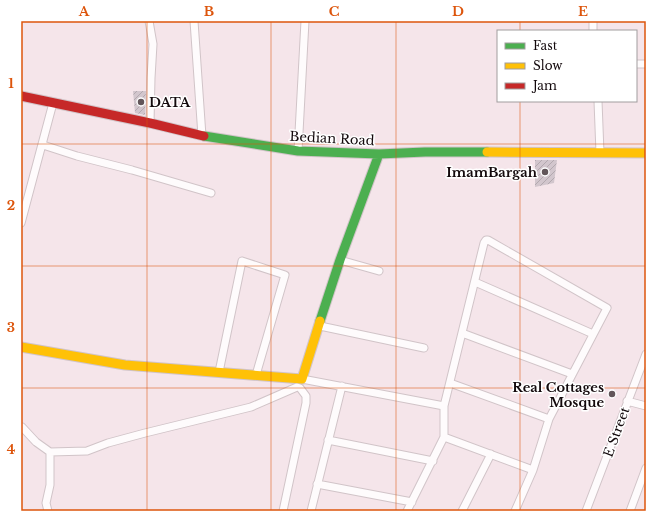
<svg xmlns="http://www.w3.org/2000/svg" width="667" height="532" viewBox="0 0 667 532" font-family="'Libre Baskerville',serif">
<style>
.building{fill:url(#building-hatch)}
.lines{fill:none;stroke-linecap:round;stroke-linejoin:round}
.street-casing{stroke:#d1c4c8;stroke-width:9}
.fast-casing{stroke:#d1c4c8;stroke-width:11}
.slow-casing{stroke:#d1c4c8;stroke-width:11}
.jam-casing{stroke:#d1c4c8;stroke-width:11}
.street{stroke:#fefbfc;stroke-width:7}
.fast{stroke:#4caf50;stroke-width:9}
.slow{stroke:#ffc107;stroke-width:9}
.jam{stroke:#c62828;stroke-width:9}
.grid{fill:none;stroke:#dd550c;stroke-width:1;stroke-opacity:0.55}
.poi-dot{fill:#62565a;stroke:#fff;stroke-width:1.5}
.labels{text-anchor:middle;stroke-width:3;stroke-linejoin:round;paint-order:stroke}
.poi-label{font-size:13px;font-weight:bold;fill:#13090c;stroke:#fff;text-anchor:end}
.street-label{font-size:13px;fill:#13090c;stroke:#fff}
.neatline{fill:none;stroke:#dd550c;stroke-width:1.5}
.grid-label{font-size:13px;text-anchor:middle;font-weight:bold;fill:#dd550c}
</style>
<defs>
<pattern id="building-hatch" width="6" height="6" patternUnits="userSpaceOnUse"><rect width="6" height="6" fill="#d2c6cd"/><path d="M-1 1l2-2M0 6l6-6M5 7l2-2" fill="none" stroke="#b3a9af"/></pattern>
</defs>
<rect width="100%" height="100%" fill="#f5e5ea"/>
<path class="building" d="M133,91H146L145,115L135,113Z
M535,160H557L554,183L535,187Z"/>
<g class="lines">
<g class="street-casing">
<path id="street" d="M149,21L153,44L151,78L150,123
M194,21L202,136
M593,21V31
M636,64H646
M598,101L600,153
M43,145L77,156L132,170L211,193
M298,151L305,21
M21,223L53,103
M340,260L379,271
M475,282L593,334
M320,326L424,348
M462,333L572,374
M219,372L242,261L285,275L256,375
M302,379L444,406
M450,383L549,419
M627,401L646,406
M21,428L22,427L36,442L50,452L87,451L108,443L145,433L251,407L297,387L300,388L306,396V403L283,511
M444,437L533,470
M328,440L433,461
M317,484L412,502
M48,511L46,503L50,485V452
M311,511L342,386
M407,511L444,437V406L484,243L486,240H488L607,308L549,419L533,470L515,511
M462,511L491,454
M586,511L646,354
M630,511L646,468"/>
</g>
<g class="fast-casing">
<path id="fast" d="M204,136L298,151L379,154L425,152H487
M320,321L340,260L379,154"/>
</g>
<g class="slow-casing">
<path id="slow" d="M487,152L646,153
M21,347L125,365L302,379L320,321"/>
</g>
<g class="jam-casing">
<path id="jam" d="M21,96L150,123L204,136"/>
</g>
<use href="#street" class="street"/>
<use href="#fast" class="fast"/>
<use href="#slow" class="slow"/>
<use href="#jam" class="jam"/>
</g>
<path class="grid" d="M147,21V511M271,21V511M396,21V511M520,21V31M520,101V511M21,144H646M21,266H646M21,388H646"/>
<g class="poi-dot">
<circle cx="141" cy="102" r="4"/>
<circle cx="545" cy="172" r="4"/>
<circle cx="612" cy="394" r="4"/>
</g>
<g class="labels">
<g class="poi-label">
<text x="149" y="107" text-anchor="start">DATA</text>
<text x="537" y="177">ImamBargah</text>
<text x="604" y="392">Real Cottages<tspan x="604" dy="15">Mosque</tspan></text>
</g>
<g class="street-label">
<text transform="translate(332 138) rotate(3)" y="5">Bedian Road</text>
<text transform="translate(616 432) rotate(-70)" y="5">E Street</text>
</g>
</g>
<rect width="667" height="532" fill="none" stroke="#ffffff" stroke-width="44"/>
<rect x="497" y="30" width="140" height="72" fill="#ffffff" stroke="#a19d9e"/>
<rect x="505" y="43" width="20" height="6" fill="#4caf50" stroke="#a19d9e"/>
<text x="533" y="50" font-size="12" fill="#13090c">Fast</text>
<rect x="505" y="63" width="20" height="6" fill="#ffc107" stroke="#a19d9e"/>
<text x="533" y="70" font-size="12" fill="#13090c">Slow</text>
<rect x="505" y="83" width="20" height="6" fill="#c62828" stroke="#a19d9e"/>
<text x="533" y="90" font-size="12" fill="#13090c">Jam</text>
<rect x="22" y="22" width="623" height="488" class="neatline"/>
<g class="grid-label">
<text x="84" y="16">A</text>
<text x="209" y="16">B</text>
<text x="334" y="16">C</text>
<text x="458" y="16">D</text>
<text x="583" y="16">E</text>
<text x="11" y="88">1</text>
<text x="11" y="210">2</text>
<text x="11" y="332">3</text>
<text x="11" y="454">4</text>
</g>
</svg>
